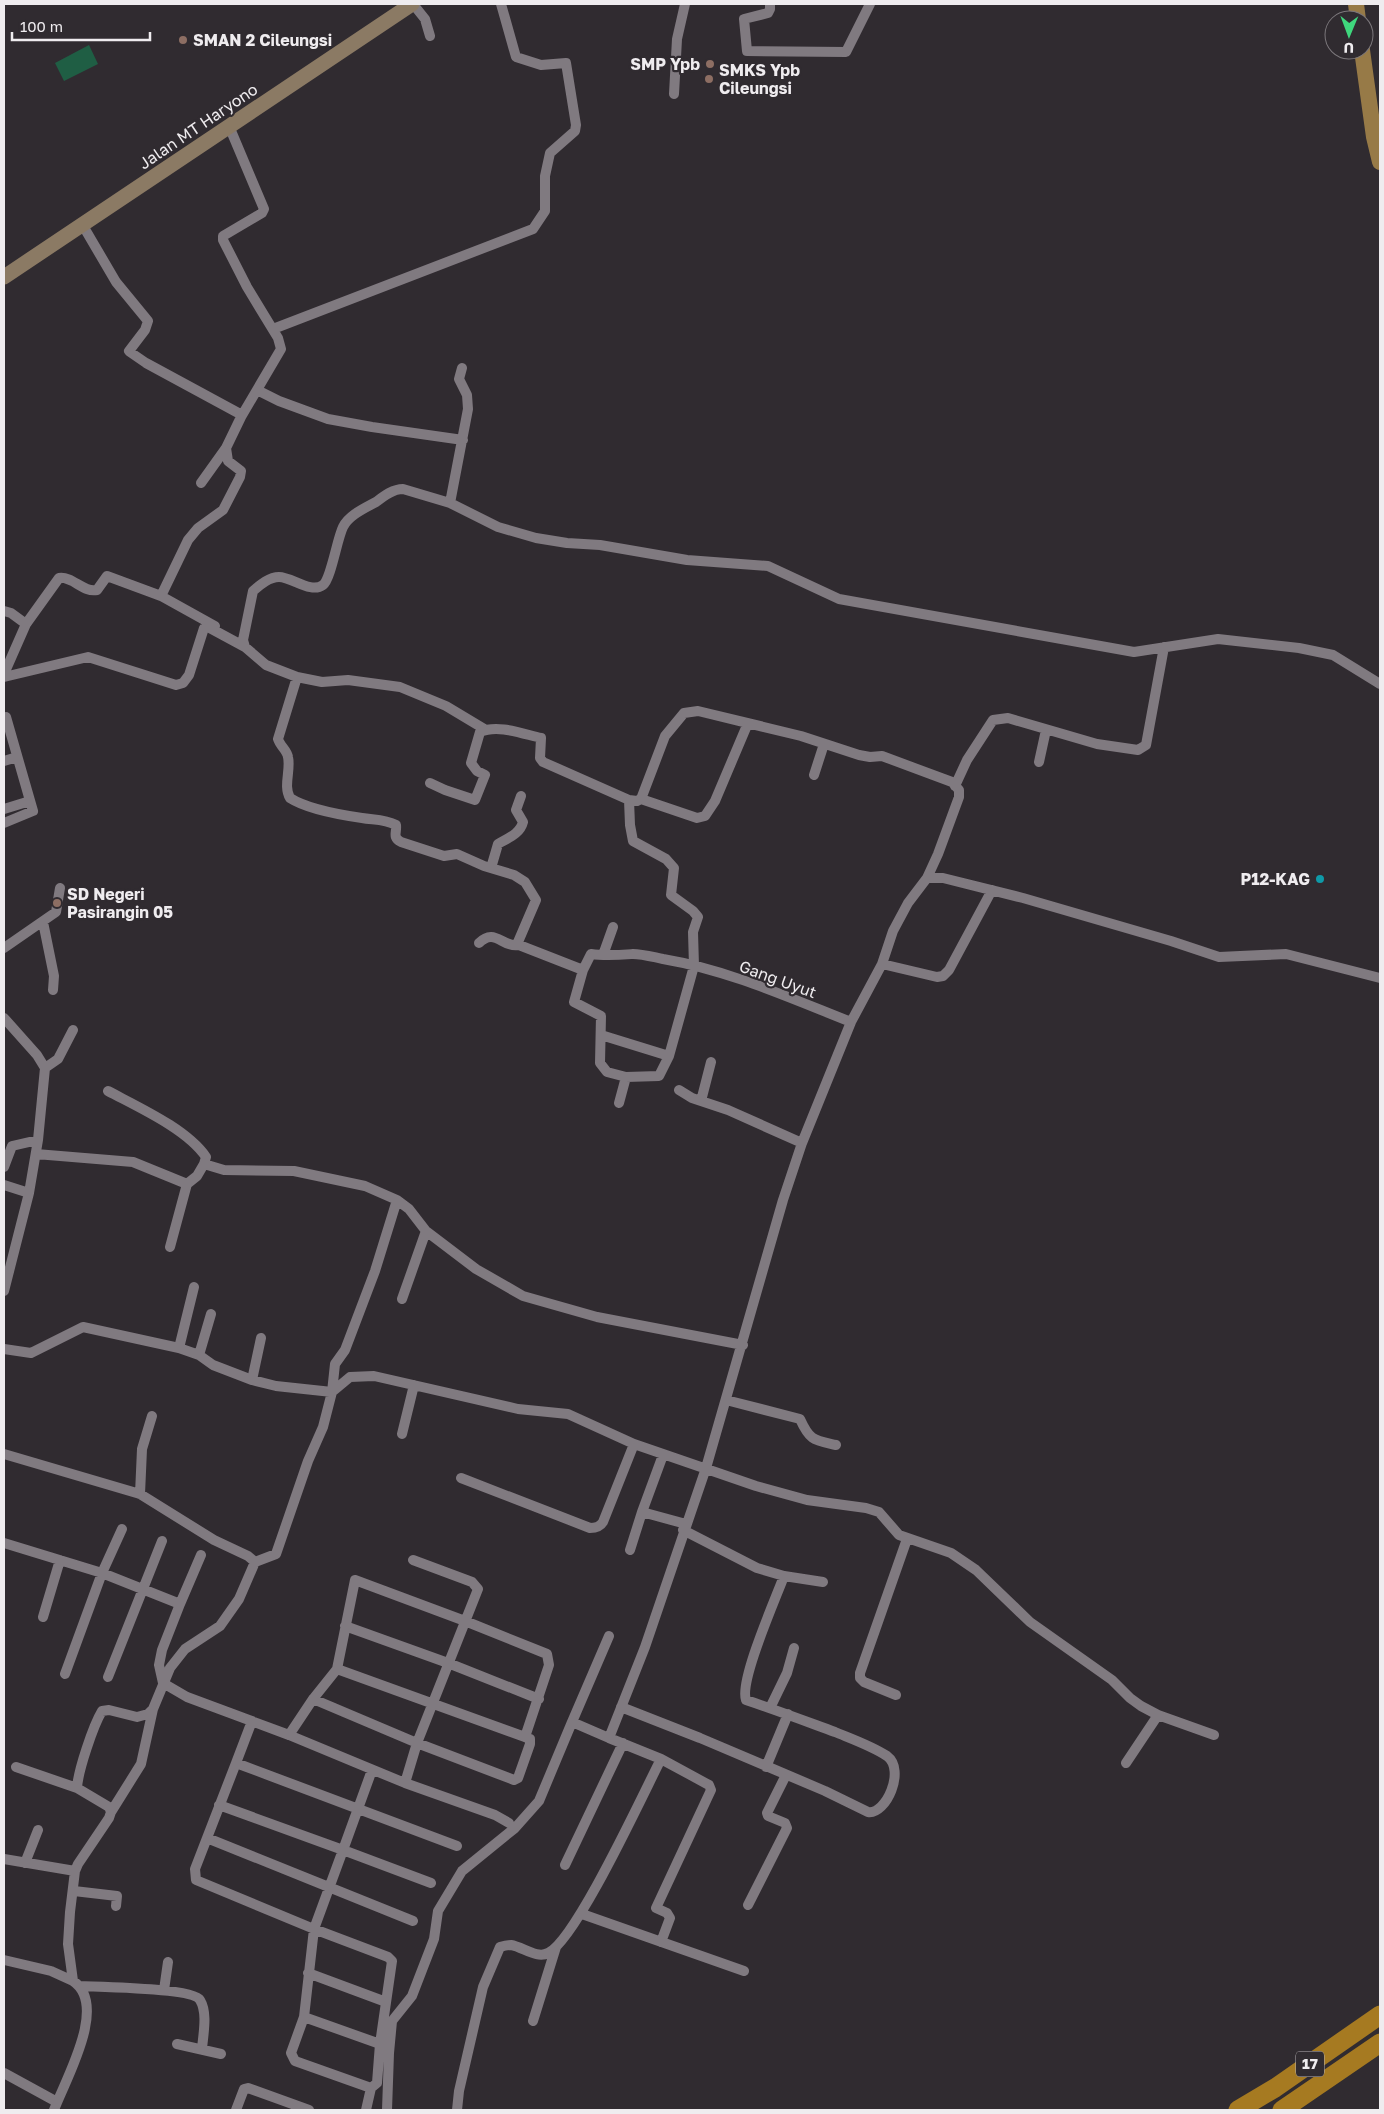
<svg xmlns="http://www.w3.org/2000/svg" width="1384" height="2114" viewBox="0 0 1384 2114" font-family="'Golos Text',sans-serif">
<style>
.green{fill:#1f5e44}
.lines{fill:none;stroke-linecap:round;stroke-linejoin:round}
.street{stroke:#807a80;stroke-width:10}
.secondary{stroke:#8b7a64;stroke-width:15}
.primary{stroke:#977a47;stroke-width:16}
.highway{stroke:#a67a21;stroke-width:19}
.education-dot{fill:#8d6e63;stroke:#302b30;stroke-width:2}
.culture-dot{fill:#0f9aa8;stroke:#302b30;stroke-width:2}
.labels{text-anchor:middle;stroke-width:4.5;stroke-linejoin:round;paint-order:stroke}
.shield{fill:#302b30;stroke:#b6b2b6;stroke-width:1}
.shield-label{font-size:15px;font-weight:bold;fill:#efecef}
.poi-label{font-size:16px;font-weight:bold;fill:#efecef;stroke:#302b30;text-anchor:start}
.street-label{font-size:16px;fill:#efecef;stroke:#302b30}
</style>
<rect width="100%" height="100%" fill="#302b30"/>
<path class="green" d="M89,45L98,64L64,81L55,63Z"/>
<g class="lines">
<path class="street" d="M413,4L425,19L430,36
M770,4V9L768,13L744,19L747,51L846,52L870,4
M674,94L677,39L685,4
M82,224L116,282L148,321L145,330L129,351L130,352L146,363L242,415
M273,329L533,229L545,211V176L550,153L575,131L576,125L566,63L541,65L516,57L501,4
M257,390L279,401L328,419L372,427L463,440
M201,483L226,448L241,417L281,349L278,338L247,287L223,240V236L262,213L264,209L229,126
M450,503L468,409L467,395L459,379L462,368
M161,596L188,540L198,528L223,510L240,477L241,471L228,461L226,448
M4,611L11,613L26,624
M245,647L243,640L253,591C260,585 269,577 279,577C292,577 311,594 323,585C331,579 337,539 343,527C349,515 365,508 376,502C384,496 393,489 403,489L450,503L498,527L536,538L567,543L600,545L687,560L768,566L839,599L1134,652L1218,639L1299,648L1333,655L1380,684
M4,674L26,624L59,578C73,576 83,593 97,590L107,576L161,596L215,626
M4,677L88,657L176,685L183,683L189,675L204,628L208,627L245,647L266,665L297,677L322,682L348,680L400,687L446,706L486,730
M297,677L278,739C280,746 287,750 288,757C291,770 283,786 290,798C307,809 341,815 362,818C374,820 385,819 396,825C397,833 392,837 401,842L444,856L457,854L484,866L514,875L525,882L536,900L518,942L519,945L583,970
M4,718L6,717L33,811L4,823
M4,761L17,757
M1039,762L1046,730
M814,775L824,744
M430,783L445,790L475,800L485,775L477,771L471,763L480,732C498,724 523,734 541,738L540,758L543,762L629,800L637,801L641,799L665,736L684,713L698,711L801,736L859,755L870,757L882,756L952,782L959,790V797L938,854L927,878
M955,786L967,760L993,720L1008,718L1097,744L1138,750L1146,745L1164,647
M641,799L697,818L705,816L715,801L748,723
M4,809L30,801
M491,868L498,844C508,838 520,834 523,822L516,810L521,796
M43,922L54,976L53,990
M479,943C495,927 502,948 519,945
M4,948L56,912L60,888
M603,955L613,927
M882,964L937,977L943,976L949,970L992,890
M4,1018L37,1055L45,1068L38,1140L29,1193L4,1291
M601,1035L669,1056L694,966L693,932L698,917L693,911L671,895L674,868L666,859L633,841L630,825L629,800
M45,1068L58,1059L73,1030
M626,1077L659,1076L669,1056
M679,1090L692,1098L728,1110L802,1143
M108,1091C138,1107 187,1129 206,1157L204,1164
M701,1101L711,1062
M619,1103L626,1077L607,1072L600,1063L601,1016L574,1002L583,970L591,954C605,956 618,955 633,954C642,954 653,957 663,959C728,970 790,998 851,1022
M36,1154L133,1162L187,1184L197,1176L204,1164L224,1170L294,1171L365,1186L397,1200L409,1209L426,1231L476,1269L523,1296L597,1317L743,1345
M4,1167L12,1146L38,1140
M4,1185L29,1193
M170,1247L187,1184
M402,1299L426,1231
M179,1348L194,1287
M4,1349L31,1353L83,1327L179,1348L199,1355L213,1365L252,1380L276,1386L332,1392L335,1364L345,1350L375,1271L397,1200
M199,1355L211,1314
M252,1380L261,1338
M726,1400L800,1419C810,1441 814,1440 836,1445
M402,1434L414,1385
M4,1454L140,1494L214,1540L248,1556L255,1562
M461,1478L590,1528C596,1528 600,1527 603,1522L634,1444
M140,1494L142,1449L152,1416
M642,1512L663,1455
M683,1530L757,1568L784,1576L823,1582
M4,1543L102,1573L180,1604L162,1650L159,1665L163,1683L187,1697L289,1735L405,1783L495,1815L509,1823
M630,1550L642,1512L686,1524
M180,1604L201,1555
M43,1617L60,1560
M345,1626L448,1663L539,1699
M337,1669L525,1737
M65,1674L102,1573L122,1529
M108,1677L162,1541
M896,1695L864,1682L860,1678V1673L907,1539
M313,1699L417,1743L478,1589L472,1582L413,1560
M621,1707L700,1738L825,1791L868,1812C886,1815 906,1770 887,1756C872,1746 852,1739 835,1732C805,1721 776,1710 746,1700C739,1681 776,1598 784,1576
M770,1708L787,1673L794,1648
M252,1721L236,1763L457,1846
M572,1722L609,1636
M289,1735L313,1699L337,1669L355,1580L465,1621L547,1654L549,1665L525,1737L530,1739V1744L518,1778L514,1780L417,1743L405,1783
M236,1763L195,1869L196,1880L314,1929L388,1957L392,1961L380,2044L377,2083L371,2088L295,2061L291,2053L304,2017L314,1929L343,1850L431,1883
M1126,1763L1158,1715
M16,1767L77,1788
M766,1767L788,1714
M219,1805L343,1850L372,1770
M111,1812L141,1764L153,1709
M207,1838L413,1921
M4,1859L75,1871
M25,1863L38,1830
M565,1865L623,1743
M74,1891L117,1896L116,1906
M748,1905L787,1828L785,1823L768,1816L767,1813L786,1775
M582,1914L744,1971
M661,1942L670,1918L667,1913L656,1908L711,1790L709,1785L661,1759L609,1738L645,1647L706,1468L783,1200L802,1143L851,1022L882,964L893,931L908,903L927,878H943L1023,898L1171,941L1219,957L1286,954L1380,978
M4,1960L51,1971L73,1981
M308,1973L386,2002
M80,1986C99,1987 193,1988 200,2000C208,2013 203,2035 202,2049
M164,1990L168,1962
M304,2017L380,2044
M533,2021L556,1947
M177,2044L221,2054
M4,2073L57,2102
M54,2110C65,2080 109,2005 73,1981L68,1944L70,1912L75,1871L78,1864L109,1818L111,1812L109,1807L77,1788C78,1771 93,1726 102,1711L109,1710L137,1717L148,1714L153,1709L170,1668L185,1649L220,1626L239,1599L255,1562L276,1554L308,1461L323,1427L332,1392L350,1377L374,1376L518,1409L568,1414L634,1444L756,1486L807,1500L866,1508L879,1512L899,1535L951,1553L976,1570L1030,1622L1112,1680L1130,1698L1141,1706L1158,1715L1214,1735
M236,2110L244,2089L248,2088L309,2110
M366,2110L371,2088
M387,2110L389,2053L392,2021L412,1996L434,1939L438,1911L462,1871L515,1828L539,1801L572,1722L609,1738
M457,2110L459,2091L483,1987L500,1947C503,1946 508,1945 511,1945C523,1947 537,1959 548,1953C576,1940 643,1794 661,1759"/>
<path class="secondary" d="M4,277L412,4"/>
<path class="primary" d="M1356,4L1358,20
M1362,50L1374,137L1380,162"/>
<path class="highway" d="M1238,2110L1275,2088L1380,2015
M1282,2110L1380,2043"/>
</g>
<g class="education-dot">
<circle cx="183" cy="40" r="5"/>
<circle cx="710" cy="64" r="5"/>
<circle cx="709" cy="79" r="5"/>
<circle cx="57" cy="903" r="5"/>
</g>
<circle class="culture-dot" cx="1320" cy="879" r="5"/>
<g class="labels">
<rect class="shield" x="1296" y="2051.5" width="28" height="25" rx="4"/>
<g class="shield-label">
<text x="1310" y="2069">17</text>
</g>
<g class="poi-label">
<text x="193" y="46">SMAN 2 Cileungsi</text>
<text x="700" y="70" text-anchor="end">SMP Ypb</text>
<text x="719" y="76">SMKS Ypb<tspan x="719" dy="18">Cileungsi</tspan></text>
<text x="1310" y="885" text-anchor="end">P12-KAG</text>
<text x="67" y="900">SD Negeri<tspan x="67" dy="18">Pasirangin 05</tspan></text>
</g>
<g class="street-label">
<text transform="translate(198 126) rotate(-34)" y="6">Jalan MT Haryono</text>
<text transform="translate(778 979) rotate(20)" y="6">Gang Uyut</text>
</g>
</g>
<rect width="1384" height="2114" fill="none" stroke="#efecef" stroke-width="10"/>
<g transform="translate(1349 35) rotate(181)"><circle r="24" fill="#302b30" stroke="#7c787c"/>
<path d="M0-4L9 19L0 12L-9 19Z" fill="#3fd77d"/>
<text y="-8" font-size="14" font-weight="bold" text-anchor="middle" fill="#efecef">U</text>
</g>
<path d="M12 32v8h138v-8" fill="none" stroke="#efecef" stroke-width="2.5"/>
<text x="20" y="32" font-size="15" fill="#efecef" stroke="#302b30" stroke-width="4" paint-order="stroke">100 m</text>
</svg>
